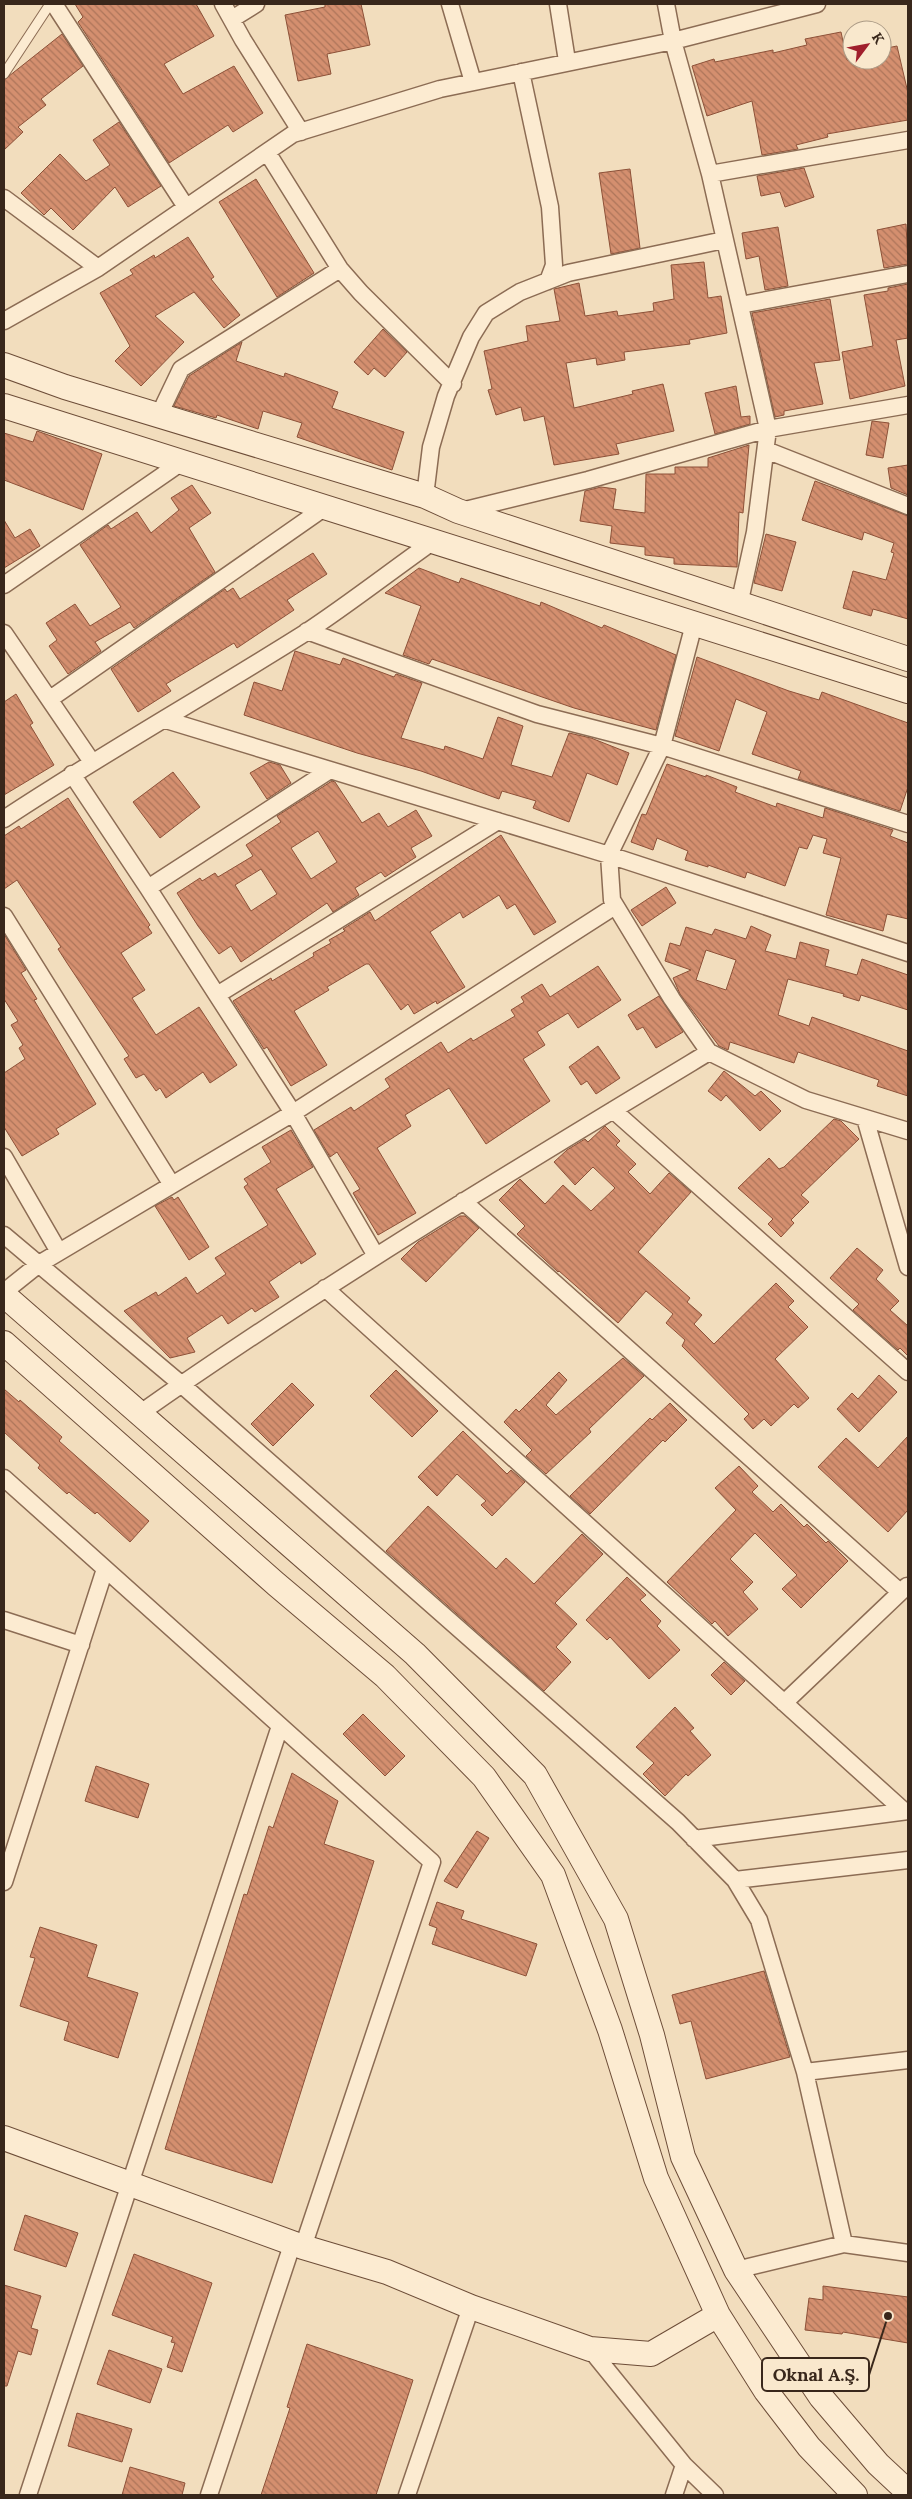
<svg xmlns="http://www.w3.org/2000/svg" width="912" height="2499" viewBox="0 0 912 2499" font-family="Lora,serif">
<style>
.building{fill:url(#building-back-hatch);stroke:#8d5138;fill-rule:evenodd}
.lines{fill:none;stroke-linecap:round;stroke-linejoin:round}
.lane-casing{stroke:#8c6c54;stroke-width:11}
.street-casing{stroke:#8c6c54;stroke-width:19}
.secondary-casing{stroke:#6d4d38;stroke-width:26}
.lane{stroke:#fcebd1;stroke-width:9}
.street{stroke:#fcebd1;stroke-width:16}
.secondary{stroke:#fcebd1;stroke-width:24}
.leader{fill:none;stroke:#39271b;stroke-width:2}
.callout-dot{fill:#39271b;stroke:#f9e8cd;stroke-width:2}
.callout{fill:#f9e8cd;stroke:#39271b;stroke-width:2}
.callout-label{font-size:18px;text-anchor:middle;font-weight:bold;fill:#39271b}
</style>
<defs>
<pattern id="building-back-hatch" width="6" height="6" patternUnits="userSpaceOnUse" patternTransform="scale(1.25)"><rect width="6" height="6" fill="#d48f6f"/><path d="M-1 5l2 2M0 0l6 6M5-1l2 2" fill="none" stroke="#ad755a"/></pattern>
</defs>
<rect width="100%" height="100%" fill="#f2ddbd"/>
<path class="building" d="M75,4H196L214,36L164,64L183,94L234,66L263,113L233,132L228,125L169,163L78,22L83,17Z
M325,4H361L370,45L327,54L331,74L298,81L285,15L325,7Z
M841,32L847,60H882V49L897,46L908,93V120L827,134L828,137L796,145L798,149L762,155L752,101L707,116L692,66L714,59L715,62L773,50V53L807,45L805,39Z
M62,34L83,66L41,99L46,105L18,127L23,132L4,150V80Z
M119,122L161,186L128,207L115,187L73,230L51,208L44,215L21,193L60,154L86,181L110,165L93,140Z
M804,168L814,197L785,207L780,192L761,196L757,176Z
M630,169L640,248L611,254L599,173Z
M256,179L314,273L277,297L219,202Z
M906,224L908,264L884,268L877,230Z
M778,227L788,286L765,290L759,256L746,259L742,233Z
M188,237L214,277L211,279L240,315L224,328L194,292L155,316L184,342L141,386L115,361L130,346L100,293L133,274L130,270L154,255L155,258Z
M704,262L708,298L721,296L727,333L689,340L690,344L624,352L625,360L597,365L596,358L566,363L574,408L633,394L632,391L663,384L674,431L616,444L619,454L554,465L544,416L524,421L521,407L496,415L488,390L492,389L484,351L528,341L526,326L560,321L554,289L579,283L585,316L617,311L618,316L654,311L653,303L674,299L671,265Z
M908,284V338L896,340L905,386L850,399L842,352L873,346L864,295L888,291V288Z
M830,299L840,360L814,363L823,404L784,411V415L775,417L752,313Z
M383,329L407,352L385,377L374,368L368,375L354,362Z
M242,342L236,361L284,377L285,373L338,392L332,408L404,432L392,470L297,437L302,423L263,411L258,429L217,415L216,418L174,406L189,376Z
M736,386L741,417L750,416V424L715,434L705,393Z
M872,421L889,423L883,458L866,455Z
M37,431L102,454L83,510L4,480V433L33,442Z
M749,445L743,513L739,512L737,567L674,564V558L645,555V547L610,543L612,526L580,521L585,491L601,487L616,489L613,509L645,513L646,474H675V467H708V458Z
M908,465V495L891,488L888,468Z
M815,481L908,516V619L873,609L871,616L843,608L853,571L886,580L894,553L891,552L894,543L864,532L862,540L802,520Z
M192,485L211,513L189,528L215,572L134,628L130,622L95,642L101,651L68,674L49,646L57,640L46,623L75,604L90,626L121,607L80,545L108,525L111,529L137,512L151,533L179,510L171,498Z
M4,520L15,538L30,529L40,546L4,568Z
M766,534L796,542L782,591L754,583Z
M313,553L327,574L287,600L294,610L237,648L234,643L166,684L171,691L138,712L111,669L225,589L227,592L233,588L240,599Z
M419,568L459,583L461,578L540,606L541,602L602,628L604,625L676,655L656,730L574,708L432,659L429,664L403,655L421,606L385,593Z
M295,651L340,665L343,658L394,677L396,674L422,683L401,738L444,750L445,746L483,759L498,717L523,726L511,765L552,777L569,733L591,738L629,753L617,785L587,773L569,822L533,808L536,801L502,791L499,799L421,771L357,753L244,715L254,682L282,691Z
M697,657L789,691L819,700L822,692L908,723V787L900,811L798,779L801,771L752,754L767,712L736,699L719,751L675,736Z
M16,694L33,723L30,725L54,765L4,795V702Z
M269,762L280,765L291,783L267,799L250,773Z
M667,764L706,777V775L737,787L735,792L776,807L777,803L823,818L825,808L893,830L890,836L908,843V919L887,914L883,931L826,915L841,858L823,853L827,839L813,835L807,849L799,847L785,886L747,872L745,878L708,865V867L685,860L688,851L657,838L653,850L631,842L642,814L646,815Z
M173,772L200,807L160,838L133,802Z
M332,781L335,782L362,823L379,813L388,827L416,810L432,836L411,848L416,857L385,877L381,872L355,888L359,895L333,912L327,903L241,962L231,946L219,954L198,926L177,893L200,878L202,881L215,873L218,877L253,856L246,845L281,822L277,816ZM318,831L337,862L311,879L291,848ZM261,869L277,894L251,911L235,885Z
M68,798L150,925L148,927L152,933L121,953L145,990L132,998L156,1035L199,1007L237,1065L210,1083L203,1072L166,1098L160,1088L156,1091L144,1074L136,1078L124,1059L129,1056L67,963L58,949L61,947L17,880L4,889V836L19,826L21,829Z
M501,835L556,922L534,935L515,904L507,909L499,895L463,918L460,912L430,932L465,987L437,1004L436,1001L414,1014L408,1004L401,1010L369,964H366L327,987L329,990L294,1011L327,1065L291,1086L267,1047L264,1049L233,1001L271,978L272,981L314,956L313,953L331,943L329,940L345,931L343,929L370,912L375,921Z
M666,887L676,903L642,926L631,910Z
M751,926L771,935L765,951L796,959L800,942L829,950L825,966L857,975L862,959L908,975V1010L861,995L859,1001L843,996L844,994L788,979L778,1015L809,1026L812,1017L908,1051V1096L877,1086L879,1080L798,1052L794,1063L730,1042L728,1050L719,1046L680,994L673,978L691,970L665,961L670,943L680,946L686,927L712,935L715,929L746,939ZM706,950L736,960L726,990L696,980Z
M4,934L26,970L21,973L37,999L34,1000L96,1104L56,1129L59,1134L22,1156L4,1127V1073L25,1059L19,1048L23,1045L11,1025L18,1021L4,999Z
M598,966L621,1000L578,1028L568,1013L537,1032L545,1045L523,1059L550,1101L486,1144L449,1088L405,1115L411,1126L377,1148L416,1213L378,1235L353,1193L360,1189L337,1152L330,1157L314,1130L351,1107L354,1111L390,1087L385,1079L441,1042L448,1053L471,1038L473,1041L515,1016L511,1010L524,1002L521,997L542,984L550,997Z
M659,996L683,1032L656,1048L643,1027L637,1030L628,1015Z
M598,1046L620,1078L596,1094L587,1081L581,1085L569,1067Z
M724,1071L755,1096L761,1091L781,1111L760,1131L726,1095L721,1101L708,1091Z
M834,1119L841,1121L859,1139L801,1195L809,1202L791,1220L794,1223L781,1237L768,1224L773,1219L738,1188L769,1158L779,1169L784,1167Z
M605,1126L620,1141L616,1145L636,1164L628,1172L650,1194L669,1173L691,1192L638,1252L690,1298L687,1302L702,1315L694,1324L714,1344L776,1283L794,1301L788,1307L808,1327L775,1359L809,1398L798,1408L794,1404L771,1426L764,1419L753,1429L744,1419L749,1414L682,1346L685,1340L666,1323L673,1314L646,1291L618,1323L559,1271L558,1272L517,1234L525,1226L499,1200L520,1179L545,1204L563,1185L591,1211L615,1188L593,1167L575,1185L554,1162L567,1150L585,1139L588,1142Z
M291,1130L313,1167L276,1189L316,1254L301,1264L300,1261L269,1282L279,1297L255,1312L252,1308L228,1324L222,1315L187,1338L195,1352L170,1358L124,1311L156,1292L158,1296L186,1277L197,1294L226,1274L215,1258L268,1225L244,1187L248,1184L244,1179L271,1162L262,1147Z
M172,1197L174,1200L178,1197L209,1247L189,1260L155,1206Z
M460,1216H465L479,1228L426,1282L401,1259L418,1242Z
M857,1248L883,1270L876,1279L899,1301L890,1310L908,1326V1356L900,1348L898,1350L853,1310L859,1304L830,1278Z
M623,1358L644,1376L589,1429L591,1432L546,1474L526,1456L532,1450L504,1422L516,1409L519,1412L559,1372L567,1380L546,1405L556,1415Z
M396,1370L438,1411L412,1437L370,1396Z
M879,1375L897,1392L859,1432L837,1409L852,1393L858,1399Z
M292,1383L314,1405L273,1446L251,1424Z
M4,1389L19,1402L20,1400L62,1437L59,1441L149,1521L130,1542L97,1512L95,1514L69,1492L67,1494L38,1468L40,1465L4,1432Z
M670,1403L687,1420L665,1442L663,1440L590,1514L570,1496L650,1418L652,1420Z
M463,1431L507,1474L511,1470L525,1482L492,1516L481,1505L486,1501L457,1474L437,1496L418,1477Z
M908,1436V1510L888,1532L818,1467L846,1438L878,1468Z
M739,1466L758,1486L752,1492L773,1512L781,1504L804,1527L807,1524L826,1543L828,1541L848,1561L801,1608L782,1589L797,1575L755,1533L730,1559L753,1582L743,1592L758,1609L728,1636L715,1621L712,1624L667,1582L736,1510L715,1488Z
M428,1506L496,1569L506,1558L534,1584L582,1534L603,1554L555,1603L577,1624L556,1647L571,1662L544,1691L386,1551Z
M627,1577L646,1595L640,1600L661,1621L657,1626L680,1650L649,1679L610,1637L607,1640L586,1620Z
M724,1662L745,1681L731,1695L711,1675Z
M675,1707L694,1728L690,1731L711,1755L688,1776L686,1774L665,1796L643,1774L654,1763L636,1747Z
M363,1714L405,1756L385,1776L343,1734Z
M96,1766L149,1784L138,1818L85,1801Z
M292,1773L338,1801L324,1844L374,1861L272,2183L165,2149L244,1894L247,1895L269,1826L273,1828Z
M477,1831L489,1838L457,1888L444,1881Z
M437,1902L464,1911L461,1919L537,1944L526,1976L432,1944L437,1928L429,1925Z
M40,1927L97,1945L87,1977L138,1993L118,2058L64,2040L69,2022L20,2006L35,1958L30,1957Z
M764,1971L790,2057L706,2079L691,2021L680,2024L672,1995Z
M25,2215L78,2233L66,2267L14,2250Z
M134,2254L212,2283L182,2372L167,2367L175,2343L171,2342L173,2337L112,2315Z
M4,2285L41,2296L31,2328L38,2330L31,2355L18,2351L7,2386H4Z
M823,2286L908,2297V2343L843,2332L842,2334L805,2330L809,2298L823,2300Z
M307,2344L413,2380L376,2495H261L290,2408L287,2407Z
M109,2350L162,2369L150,2403L97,2384Z
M77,2413L132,2429L122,2462L68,2446Z
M130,2467L185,2483L182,2495H122Z"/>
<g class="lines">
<g class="lane-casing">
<path id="lane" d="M4,74L50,4"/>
</g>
<g class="street-casing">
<path id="street" d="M54,4L186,207
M223,4L243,40L301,132
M450,4L473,82
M558,4L567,61
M666,4L673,41L710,174L768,429L755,532L739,605
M232,19L256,4
M521,72L550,207L554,265L548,281
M267,152L340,269L361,293L453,384
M710,174L908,140
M4,198L98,268
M740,305L908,274
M4,321L98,268L293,134L440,89L673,41L817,4
M159,415L181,369L340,269
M766,450L908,506
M425,496L431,447L446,396L471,337L486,313L520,292L568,273L724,240
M461,511L588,480L768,429L908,405
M4,585L182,462
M694,624L662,746L609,855L612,900L672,999L709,1052L806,1100L908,1131
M307,631L537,714L662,746L908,824
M4,633L92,762
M50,699L324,508
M166,720L609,855L908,953
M72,774L148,888L293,1113L376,1256
M4,819C102,754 205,696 305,633C349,604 391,571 435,540
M148,888L330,770
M4,916L172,1185
M217,995L498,821
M613,1110L908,1372
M865,1118L908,1267
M4,1157L59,1252
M463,1201L900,1592
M4,1235L181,1384L678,1822L735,1880L759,1920L805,2072L844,2244
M325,1288L904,1811
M4,1292L39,1264L293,1113L615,906
M139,1414C324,1284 517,1168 709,1052
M4,1478L432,1862L303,2247
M4,1620L81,1645
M784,1703L907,1586
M694,1839L908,1811
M735,1880L908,1860
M4,1882L105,1569
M805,2072L908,2060
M736,2270L844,2244L908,2253
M590,2349L684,2465L715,2495
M28,2495L280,1726
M209,2495L293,2242
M407,2495L471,2307
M674,2495L684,2465"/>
</g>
<g class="secondary-casing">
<path id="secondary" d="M4,365L65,387L425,496L458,511L908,659
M4,406C306,500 607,596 908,691
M4,1295L415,1654L535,1775L616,1919L652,2035L683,2157L736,2270L821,2397L878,2464L908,2492
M4,1343L276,1584L385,1676L484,1777L553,1875L610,2030L656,2178L718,2315L766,2391L809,2447L855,2495
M4,2138L303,2247L387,2272L471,2307L590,2349L651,2354L718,2315"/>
</g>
<use href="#lane" class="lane"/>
<use href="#street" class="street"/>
<use href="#secondary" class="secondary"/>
</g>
<path class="leader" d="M888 2316L869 2375"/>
<circle class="callout-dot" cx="888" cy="2316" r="5"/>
<rect class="callout" x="762" y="2358" width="107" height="33" rx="5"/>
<g class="callout-label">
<text x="816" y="2381">Oknal A.Ş.</text>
</g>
<rect width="912" height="2499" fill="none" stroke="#39271b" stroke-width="10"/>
<g transform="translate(867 45) rotate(58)"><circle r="24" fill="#f9e8cd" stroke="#ac9b86"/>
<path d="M0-4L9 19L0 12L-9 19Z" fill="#a01f2c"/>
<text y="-8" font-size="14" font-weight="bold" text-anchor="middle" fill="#39271b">K</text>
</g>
</svg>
